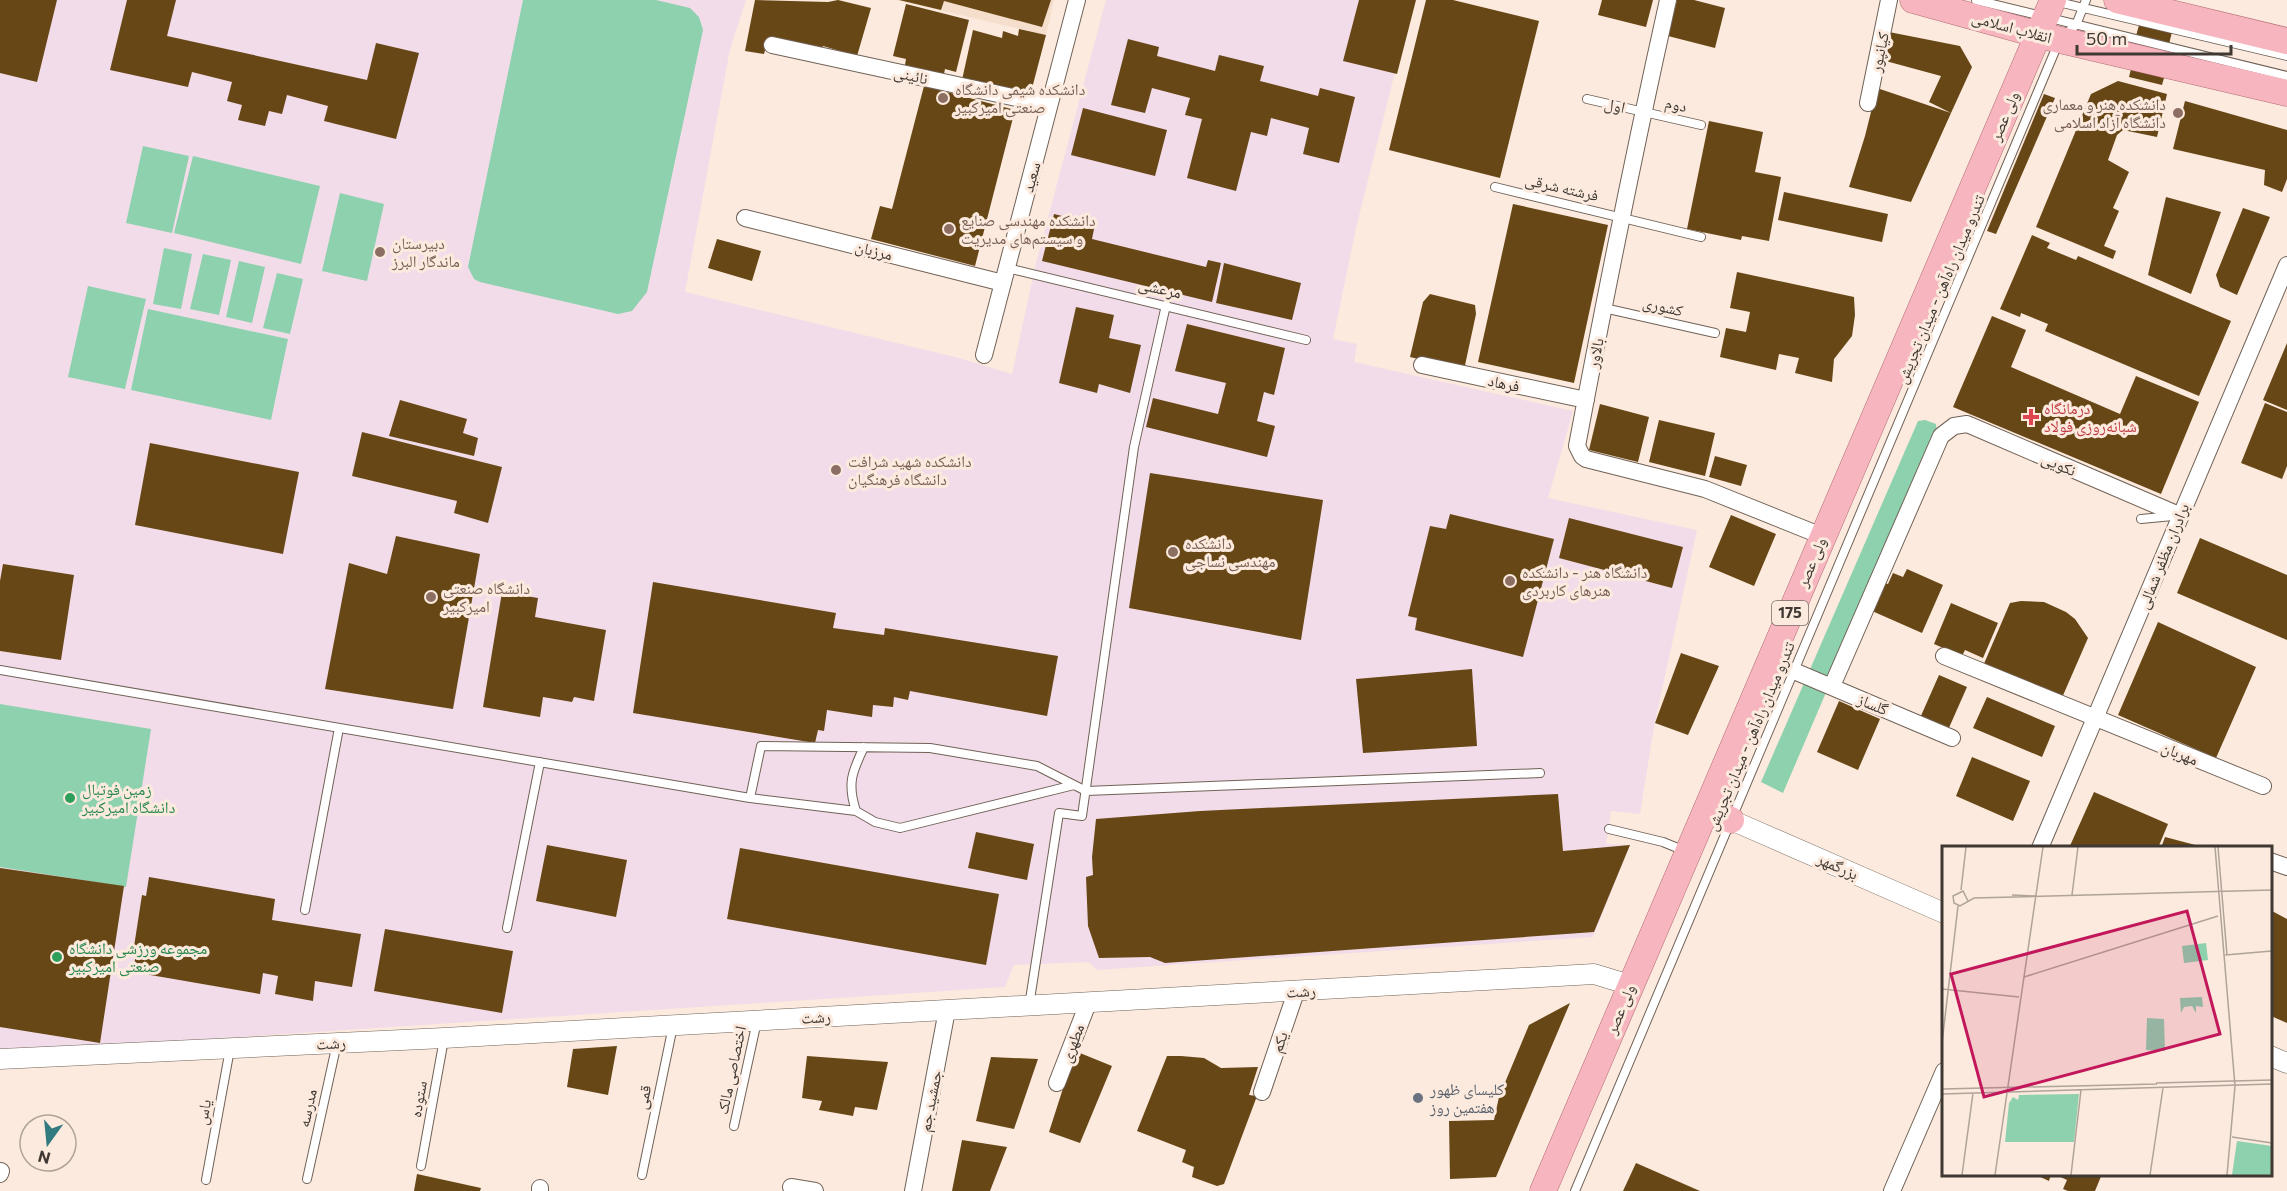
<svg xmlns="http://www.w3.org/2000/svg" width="2287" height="1191" viewBox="0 0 2287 1191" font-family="Commissioner,'Noto Naskh Arabic',sans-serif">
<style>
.built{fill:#f5decc}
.education{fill:#f2dce9}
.green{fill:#8ed1ae}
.building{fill:#684716}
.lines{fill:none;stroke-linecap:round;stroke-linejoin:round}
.service-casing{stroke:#716257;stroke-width:10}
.minor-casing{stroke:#716257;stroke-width:18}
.tertiary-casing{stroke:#716257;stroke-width:21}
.primary-casing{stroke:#b36b73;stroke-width:27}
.service{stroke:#fff;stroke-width:8}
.minor{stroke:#fff;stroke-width:16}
.tertiary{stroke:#fff;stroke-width:20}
.primary{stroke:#f7b6bf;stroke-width:26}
.education-dot{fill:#8d6e63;stroke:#fbeadd;stroke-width:2}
.health-dot{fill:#e0444e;stroke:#fbeadd;stroke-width:2}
.leisure-dot{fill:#2e9e5b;stroke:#fbeadd;stroke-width:2}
.worship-dot{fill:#6b7280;stroke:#fbeadd;stroke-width:2}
.labels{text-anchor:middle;stroke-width:6;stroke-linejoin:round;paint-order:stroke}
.shield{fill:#fbeadd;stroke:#776d66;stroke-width:1.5}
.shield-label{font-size:15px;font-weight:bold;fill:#3f3833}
.street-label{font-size:16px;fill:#3f3833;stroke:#fbeadd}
.education-label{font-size:16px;fill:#785e54;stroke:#fbeadd;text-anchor:start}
.health-label{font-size:16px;fill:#be3a42;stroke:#fbeadd;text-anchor:start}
.leisure-label{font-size:16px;fill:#27864d;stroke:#fbeadd;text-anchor:start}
.worship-label{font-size:16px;fill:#5b616d;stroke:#fbeadd;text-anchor:start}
.inset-road{fill:none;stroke:#b0a399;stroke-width:1.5}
.view{fill:#c2185b;fill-opacity:0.15;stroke:#c2185b;stroke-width:3}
.inset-edge{fill:none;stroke:#3f3833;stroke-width:3}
</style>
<rect width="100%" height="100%" fill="#fbeadd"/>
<path class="built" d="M896,0H1054L1046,35Z"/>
<path class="education" d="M0,0H746L730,49L685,292L959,358L1012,374L1036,263L1106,0H1413L1356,228L1333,339L1357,344L1354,362L1573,411L1548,498L1697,530L1654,726L1640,814L1611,811L1606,844L1630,845L1593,937L1097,970L1088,962L1014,965L1005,987L102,1046L0,1049Z"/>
<path class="green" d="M523,0H656L690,8L699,17L703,30L647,292L632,311L618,314L480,282L474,279L468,267Z
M143,146L189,156L172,233L126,223Z
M193,156L320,186L301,264L174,233Z
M340,193L384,204L367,281L322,271Z
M164,248L192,254L181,309L153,304Z
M203,254L231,260L219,315L190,309Z
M239,261L265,267L252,323L226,317Z
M277,273L303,279L290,334L263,328Z
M88,286L146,299L125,389L68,377Z
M148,309L288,339L271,420L131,390Z
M1925,420L1936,424L1937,433L1783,793L1761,782L1918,421Z
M0,704L151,729L126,887L0,867Z"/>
<path class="building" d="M0,0H57L37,82L0,73Z
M127,0H176L167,36L367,80L376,43L419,53L396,139L324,121L328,106L287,95L282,114L269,111L265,126L238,120L242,105L227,101L232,82L192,72L188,87L110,70Z
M755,0L828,2L838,0L871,8L857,56L823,46L822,49L768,38L764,54L745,51Z
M899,0H1051L1042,27L944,1L941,10Z
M1359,0H1416L1397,74L1343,61Z
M1426,0H1453L1539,21L1500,178L1389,150Z
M1602,0H1653L1646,27L1598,15Z
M1677,0H1694L1725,8L1715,48L1668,36Z
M906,4L969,20L956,72L945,69L944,74L905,65L906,59L893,56Z
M2139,25L2172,32L2169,44L2136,36Z
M1019,29L1046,35L1030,96L962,80L973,30L1002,38L1003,31L1018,36Z
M1889,32L1960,46L1972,67L1951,113L1929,102L1941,76L1882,60Z
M1128,39L1159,47L1157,56L1215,71L1219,55L1264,66L1260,81L1318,96L1320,88L1355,97L1339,163L1303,154L1309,128L1271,118L1267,136L1251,132L1236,191L1187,178L1202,119L1185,115L1190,98L1152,88L1145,113L1111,105Z
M2131,69L2164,78L2162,85L2129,77Z
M2118,81L2167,94L2157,137L2123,130L2117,135L2108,160L2129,172L2113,208L2119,211L2104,246L2116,251L2113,259L2036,227L2091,94Z
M924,86L1015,110L975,266L871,239L880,206L892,209Z
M1877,88L1951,113L1911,202L1849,187L1865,136Z
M2044,94L2055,98L1996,234L1987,231Z
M2185,101L2287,130V179L2282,192L2264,185L2265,170L2173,149Z
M1083,108L1167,130L1155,176L1071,155Z
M1709,121L1763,132L1755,172L1781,177L1769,241L1742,236L1741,240L1687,229Z
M1784,192L1888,214L1882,242L1778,220Z
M2166,197L2221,212L2191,294L2148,275Z
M1513,204L1608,225L1574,383L1478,362Z
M2243,208L2270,217L2237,295L2220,287L2216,275Z
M1054,214L1095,224L1092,239L1206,267L1208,260L1221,263L1212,302L1042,261Z
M2032,235L2050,243L2047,248L2076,260L2078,256L2231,321L2199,396L2045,331L2048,324L2021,313L2020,317L2000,309Z
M717,239L761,251L752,281L708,268Z
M1224,263L1301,283L1292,320L1216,303Z
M1737,272L1854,297L1855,315L1852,336L1834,359L1832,382L1795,373L1799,358L1779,354L1776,370L1720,357L1726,328L1746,332L1750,312L1730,308Z
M1430,294L1475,305L1476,314L1464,370L1410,357L1423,302Z
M1076,307L1114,315L1109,338L1141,345L1130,393L1099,384L1097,393L1059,383Z
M1992,316L2026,330L2011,367L2120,414L2136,376L2199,402L2161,494L1953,407Z
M1187,324L1285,348L1274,395L1264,392L1257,421L1275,426L1267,457L1146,427L1153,398L1218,414L1226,383L1175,371Z
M2287,343V410L2263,400Z
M400,400L467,419L463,433L478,438L474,456L389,436Z
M2265,403L2287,412V466L2282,479L2241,463Z
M1600,404L1649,417L1638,462L1589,450Z
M1659,420L1715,433L1705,476L1649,462Z
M362,432L502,467L488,523L454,513L457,501L352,476Z
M150,443L299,472L283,554L135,525Z
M1715,456L1747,465L1741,486L1709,477Z
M1150,473L1323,500L1301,640L1129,608Z
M1450,514L1554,539L1523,657L1415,630L1417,618L1408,616L1430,526L1446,529Z
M1731,515L1776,534L1754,586L1709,567Z
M1569,518L1683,547L1672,588L1559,558Z
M396,536L480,554L453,709L325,689L349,563L387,574Z
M2200,538L2287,575V640L2177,593Z
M3,564L74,575L61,660L0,651V581Z
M1907,569L1943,585L1922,633L1872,611L1884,583L1888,584L1893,573L1903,577Z
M653,582L836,613L833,628L884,635L885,628L1058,656L1047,716L910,691L908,700L894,697L893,707L873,705L872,717L827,710L824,731L818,730L815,743L633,713Z
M502,592L538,598L535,617L606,630L594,701L574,697L572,702L543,697L540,717L483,707Z
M2021,601L2044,602L2066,612L2075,619L2088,638L2061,700L1983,666L2010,603Z
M1951,603L1998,623L1983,658L1965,650L1962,656L1934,644Z
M2158,622L2256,667L2216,758L2118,715Z
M1681,653L1719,666L1688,735L1655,723Z
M1472,669L1477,746L1363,753L1356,679Z
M1939,675L1967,687L1948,730L1920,718Z
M1987,697L2055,726L2042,757L1973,728Z
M1839,701L1880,719L1858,770L1817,752Z
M1972,757L2030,781L2013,821L1956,796Z
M2094,792L2168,824L2158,848H2069Z
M1558,794L1563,851L1630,845L1594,932L1165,963L1150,957L1099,958L1088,926L1086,877L1093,875L1092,857L1096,819L1200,811Z
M976,832L1034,844L1027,880L968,868Z
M2165,837L2203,847V848H2161Z
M547,845L627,860L616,917L536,901Z
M740,848L999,894L986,965L727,919Z
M0,868L124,886L100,1043L0,1027Z
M149,877L275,899L272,920L361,934L352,987L315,981L313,1001L275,994L278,976L263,973L260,994L133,972L136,953H133L142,895L146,896Z
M2272,911L2287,919V1023L2271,1016V1013Z
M385,929L513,951L502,1013L374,991Z
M1570,1003L1496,1177L1450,1179L1449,1121L1494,1120L1499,1097L1529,1025Z
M617,1046L608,1095L567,1087L573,1049Z
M1075,1051L1112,1066L1080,1143L1049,1132Z
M807,1056L888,1062L877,1110L855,1107L853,1116L819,1110L822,1101L802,1098Z
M1167,1056H1181L1204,1058L1221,1068L1258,1067L1249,1095L1257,1096L1224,1184L1217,1186L1192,1177L1194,1167L1182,1162L1186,1150L1137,1131Z
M991,1057L1038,1059L1014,1129L976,1121Z
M962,1140L1007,1147L990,1191H952Z
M1636,1163L1700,1191H1623Z
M417,1174L481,1188L480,1191H414Z
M2034,1174H2051L2049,1181Z
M2054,1174H2102L2095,1191H2068L2063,1189L2067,1180Z"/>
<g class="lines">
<g class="service-casing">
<path id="service" d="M1976,0L2287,76
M2054,1L2287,56
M1587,99L1701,125
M1495,187L1701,237
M1007,268L1306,340
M1604,308L1715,333
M2141,519L2173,516
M0,670L750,798L761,746L930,748L1037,766L1086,791L1540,773
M864,747C852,772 847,784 856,811L875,822L900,828L1074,785
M750,798L856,811
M1609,829L1663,842L1685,851
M305,910L339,728
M507,928L540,762
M1029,1006L1059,813L1082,816L1134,447L1166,305
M734,1126L757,1021
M421,1166L444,1039
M642,1175L673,1026
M307,1179L337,1043
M206,1180L230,1049
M1575,1191L2060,39L2076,25L2086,0"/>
</g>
<g class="minor-casing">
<path id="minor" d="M1668,0C1635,148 1605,297 1577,446L1582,456L1586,459L1705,489L1822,536
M772,45L1049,105
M1868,103L1889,0
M745,218L1003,283
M984,355L1077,0
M1422,365L1586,400
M1944,656L2263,786
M1794,671L1952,738
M1832,686L1941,436L1954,426L1967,424L2179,515
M2040,848L2287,265
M2270,861L2287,867
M1057,1083L1088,1003
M1262,1092L1296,992
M0,1174L1,1171
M791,1187L815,1191
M540,1191V1188
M913,1191L947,1010
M1892,1191L1944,1071"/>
</g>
<g class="tertiary-casing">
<path id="tertiary" d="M1731,820L1944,913
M2270,1056L2287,1063
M0,1059L444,1038L1594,974L1630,985"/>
</g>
<g class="primary-casing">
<path id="primary" d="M1913,0L2039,35L2287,93
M2117,0L2287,41
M1707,810L1731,820
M1543,1191L2053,0"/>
</g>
<use href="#service" class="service"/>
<use href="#minor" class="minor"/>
<use href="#tertiary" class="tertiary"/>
<use href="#primary" class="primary"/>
</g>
<g class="education-dot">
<circle cx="943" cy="98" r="6"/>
<circle cx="2178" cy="113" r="6"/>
<circle cx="949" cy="229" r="6"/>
<circle cx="380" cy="252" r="6"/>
<circle cx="836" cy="470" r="6"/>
<circle cx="1173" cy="552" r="6"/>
<circle cx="1510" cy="581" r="6"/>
<circle cx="431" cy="597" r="6"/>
</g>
<path class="health-dot" d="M2028 408h6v6h6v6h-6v6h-6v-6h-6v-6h6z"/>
<g class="leisure-dot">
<circle cx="70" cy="798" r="6"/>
<circle cx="57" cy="957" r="6"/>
</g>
<circle class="worship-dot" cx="1418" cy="1098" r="6"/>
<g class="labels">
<rect class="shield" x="1772" y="601" width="36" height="24" rx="4.5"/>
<g class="shield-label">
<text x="1790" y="618">175</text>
</g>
<g class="street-label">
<text transform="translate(2012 27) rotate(15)" y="6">انقلاب اسلامی</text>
<text transform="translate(1879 52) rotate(-78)" y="6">کیانپور</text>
<text transform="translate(911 75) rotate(12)" y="6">نائینی</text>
<text transform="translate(1676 104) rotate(13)" y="6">دوم</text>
<text transform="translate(1615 105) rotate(13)" y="6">اول</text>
<text transform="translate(2004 116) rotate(-67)" y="6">ولی عصر</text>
<text transform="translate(1031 177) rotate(-75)" y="6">سعید</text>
<text transform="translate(1562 187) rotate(13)" y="6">فرشته شرقی</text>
<text transform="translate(874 250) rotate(14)" y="6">مرزبان</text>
<text transform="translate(1160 288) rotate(13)" y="6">مرعشی</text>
<text transform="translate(1940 289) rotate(-67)" y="6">تندرو میدان راه‌آهن - میدان تجریش</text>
<text transform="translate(1663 306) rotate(13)" y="6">کشوری</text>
<text transform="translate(1595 353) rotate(-79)" y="6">بالاور</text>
<text transform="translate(1504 383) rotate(12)" y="6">فرهاد</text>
<text transform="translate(2059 464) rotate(23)" y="6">نکویی</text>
<text transform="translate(2163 556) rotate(-68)" y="6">برادران مظفر شمالی</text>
<text transform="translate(1811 562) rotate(-67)" y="6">ولی عصر</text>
<text transform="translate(1873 704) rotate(23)" y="6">گلساز</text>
<text transform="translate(1750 736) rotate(-67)" y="6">تندرو میدان راه‌آهن - میدان تجریش</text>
<text transform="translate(2180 753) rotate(22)" y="6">مهربان</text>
<text transform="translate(1838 866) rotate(24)" y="6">بزرگمهر</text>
<text transform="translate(1301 991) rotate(-3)" y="6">رشت</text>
<text transform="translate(1620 1009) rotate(-67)" y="6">ولی عصر</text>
<text transform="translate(816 1017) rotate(-3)" y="6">رشت</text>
<text transform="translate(1279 1042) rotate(-71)" y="6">یکم</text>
<text transform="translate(331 1043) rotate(-3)" y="6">رشت</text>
<text transform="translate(1072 1043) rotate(-69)" y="6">مطهری</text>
<text transform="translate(731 1070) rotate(-78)" y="6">اختصاصی مالک</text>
<text transform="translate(643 1097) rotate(-78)" y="6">قمی</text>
<text transform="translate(418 1099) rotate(-80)" y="6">ستوده</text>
<text transform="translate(930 1101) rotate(-79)" y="6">جمشید جم</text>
<text transform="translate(307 1108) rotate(-78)" y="6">مدرسه</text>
<text transform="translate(203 1112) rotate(-80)" y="6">یاس</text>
</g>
<g class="education-label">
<text x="955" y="95">دانشکده شیمی دانشگاه<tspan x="955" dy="18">صنعتی امیرکبیر</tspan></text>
<text x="2166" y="110" text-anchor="end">دانشکده هنر و معماری<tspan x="2166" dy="18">دانشگاه آزاد اسلامی</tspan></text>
<text x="961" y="226">دانشکده مهندسی صنایع<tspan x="961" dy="18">و سیستم‌های مدیریت</tspan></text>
<text x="392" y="249">دبیرستان<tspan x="392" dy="18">ماندگار البرز</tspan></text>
<text x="848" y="467">دانشکده شهید شرافت<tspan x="848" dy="18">دانشگاه فرهنگیان</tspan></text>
<text x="1185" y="549">دانشکده<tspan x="1185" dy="18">مهندسی نساجی</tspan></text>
<text x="1522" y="578">دانشگاه هنر - دانشکده<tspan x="1522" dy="18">هنرهای کاربردی</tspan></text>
<text x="443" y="594">دانشگاه صنعتی<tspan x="443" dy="18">امیرکبیر</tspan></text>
</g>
<g class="health-label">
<text x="2044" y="414">درمانگاه<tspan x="2044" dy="18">شبانه‌روزی فولاد</tspan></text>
</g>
<g class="leisure-label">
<text x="82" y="795">زمین فوتبال<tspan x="82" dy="18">دانشگاه امیرکبیر</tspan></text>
<text x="69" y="954">مجموعه ورزشی دانشگاه<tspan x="69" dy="18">صنعتی امیرکبیر</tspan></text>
</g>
<g class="worship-label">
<text x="1430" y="1095">کلیسای ظهور<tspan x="1430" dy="18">هفتمین روز</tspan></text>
</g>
</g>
<g transform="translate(1942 846)">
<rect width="330" height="330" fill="#fbeadd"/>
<path d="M264,97L266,114L242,117L240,100ZM260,151L261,161L254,160V167L250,160L242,161L239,167L238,152ZM205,172L222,173L223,205L204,204ZM137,248L132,296H63L67,257L71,251L76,254L77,249ZM295,295L330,300V329H290Z" fill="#8ed1ae"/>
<path class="inset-road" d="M273,1L293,240L285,329M276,1L285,109M19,44L24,1M70,49L94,50M130,49L136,1M26,55L21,45L11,50L12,57L18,60L32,52L330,44M283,109L330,105M82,131L276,70M0,143L77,151M0,197L16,60M214,237L330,234M0,243L215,238M0,248L330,238M290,291L330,297M20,329L31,247M53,329L101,1M129,329L139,244M208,329L221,242"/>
<path class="view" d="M245,65L278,188L42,251L9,128Z"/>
<rect width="330" height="330" class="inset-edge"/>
</g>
<g transform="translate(48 1143) rotate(195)"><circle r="28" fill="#fbeadd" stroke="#b0a399" stroke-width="1.5"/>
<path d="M0-4.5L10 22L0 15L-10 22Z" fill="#317a80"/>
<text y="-9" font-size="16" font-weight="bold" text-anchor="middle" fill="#3f3833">N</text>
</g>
<path d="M2077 45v9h154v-9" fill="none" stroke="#3f3833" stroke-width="3"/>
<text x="2086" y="45" font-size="18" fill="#3f3833" stroke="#fbeadd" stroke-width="4.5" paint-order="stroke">50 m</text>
</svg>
